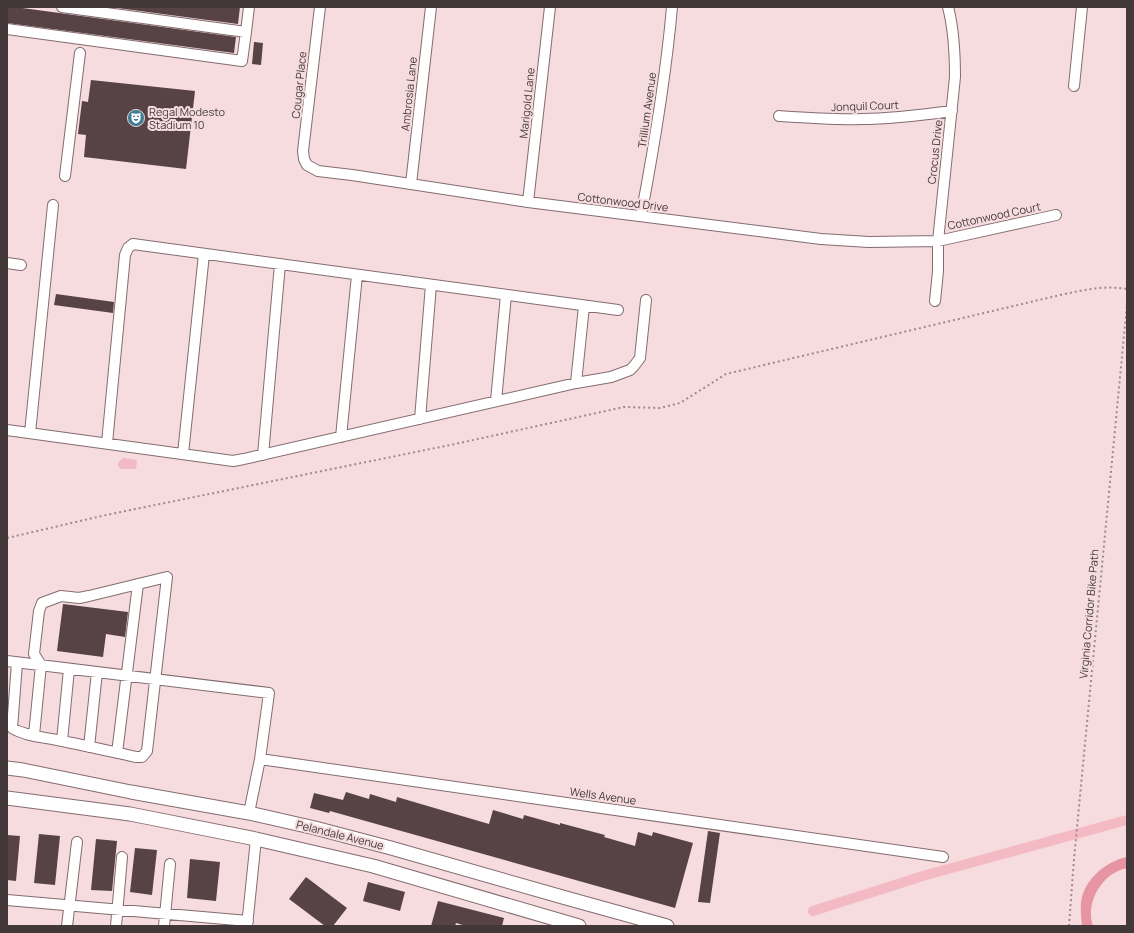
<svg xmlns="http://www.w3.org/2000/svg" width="1134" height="933" viewBox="0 0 1134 933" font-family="Manrope,sans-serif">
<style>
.green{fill:#e795a3}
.water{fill:#f4bac3}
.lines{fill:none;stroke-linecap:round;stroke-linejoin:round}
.canal{stroke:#f4bac3;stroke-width:10}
.building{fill:#574245}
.minor-casing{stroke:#836c6f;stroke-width:12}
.major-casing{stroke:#836c6f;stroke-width:15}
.path{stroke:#9c8a8c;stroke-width:2;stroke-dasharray:2 3;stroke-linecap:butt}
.minor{stroke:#fff;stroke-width:10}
.major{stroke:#fff;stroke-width:13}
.labels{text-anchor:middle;stroke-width:4;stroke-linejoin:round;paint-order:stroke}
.street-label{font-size:11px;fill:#423839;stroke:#f6dbdf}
.poi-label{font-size:11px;fill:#423839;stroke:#f6dbdf;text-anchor:start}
</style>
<rect width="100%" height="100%" fill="#f6dbdf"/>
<path class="green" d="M1127,857V868C1102,873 1085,902 1093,926H1082C1081,915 1079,902 1084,891C1092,873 1109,861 1127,857Z"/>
<path class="water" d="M123,458L137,460L136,469H121L118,466V463Z"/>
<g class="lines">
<path class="canal" d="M813,911L926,875L1127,820"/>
</g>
<path class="building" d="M7,7H15L236,37L234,53L7,23Z
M110,7H240L238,24Z
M254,42L263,43L261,65L252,64Z
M91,80L195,91L186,169L84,157L86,135L78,134L82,101L88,102Z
M56,294L114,302L113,313L54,305Z
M63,604L128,612L125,637L106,634L103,657L57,651Z
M346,792L369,799L370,794L396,802L397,797L489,824L493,810L523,819L524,815L560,825V823L605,835L604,837L635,846L638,832L652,836L653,832L693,843L675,908L330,811L329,813L310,808L314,793L343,800Z
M708,831L720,833L710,903L698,902Z
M39,834L60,836L55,885L34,883Z
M7,835L20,836L16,881L7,880Z
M96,839L117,841L112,891L91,890Z
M135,848L157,850L152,895L130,892Z
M190,859L220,862L216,901L187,898Z
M306,877L347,908L333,926H325L289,899Z
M368,882L405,892L400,911L363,901Z
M438,901L504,918L502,926H466L456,923L455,926H431Z"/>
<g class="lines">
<g class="minor-casing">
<path id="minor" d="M320,7L303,151L304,159L307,165L318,171L352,175L528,202L821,239L869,242L938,241L1056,215
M7,29L242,61L246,32L62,7
M246,32L249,7
M1074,86L1082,7
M779,116C807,118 834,120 862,119C892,119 922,115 952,111
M65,176L80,53
M411,184L431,7
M528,202L550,7
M641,216C654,147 666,77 672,7
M7,263L21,265
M935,301L938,271V241L955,77C955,53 954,30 948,7
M576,383L584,306
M496,401L506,295
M420,419L431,285
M7,430L233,461L244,459L576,383L611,377L630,370L634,366L640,358L646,300
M30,433L53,205
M341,437L357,275
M107,443L125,255L128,248L133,244L618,310
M183,454L204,254
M263,455L280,264
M7,661L269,693L260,759L249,813
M17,663L12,728C25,736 42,737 57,740C83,745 109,751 136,757H142L147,751L167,577L89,596L79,598L61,596L42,603L39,611L34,654L41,665L34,735
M62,741L69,669
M89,747L97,672
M117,753L138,584
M260,759L943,857
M7,900L248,921
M67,926L77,842
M116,926L122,857
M164,926L170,864
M247,926L256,839"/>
</g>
<g class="major-casing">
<path id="major" d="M7,768L23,770L131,792L249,813L315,828L391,848L566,898L667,926
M7,798L130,814L256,839L373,866L579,926"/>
</g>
<path class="path" d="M7,538L106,515L455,444L624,407L660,408L680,403L726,374L1060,295C1084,290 1103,285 1127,289
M1069,926L1074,859L1127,304"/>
<use href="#minor" class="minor"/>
<use href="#major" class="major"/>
</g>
<defs>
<g id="theatre-disc" transform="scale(0.9)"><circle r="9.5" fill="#407e94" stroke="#f6dbdf"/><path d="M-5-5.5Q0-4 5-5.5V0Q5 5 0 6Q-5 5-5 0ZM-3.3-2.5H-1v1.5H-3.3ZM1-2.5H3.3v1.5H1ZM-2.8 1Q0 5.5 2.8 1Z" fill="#fff"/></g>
</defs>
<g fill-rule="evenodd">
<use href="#theatre-disc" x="136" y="118"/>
</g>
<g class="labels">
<g class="street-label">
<text transform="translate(299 85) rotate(-84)" y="4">Cougar Place</text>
<text transform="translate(409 94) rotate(-84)" y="4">Ambrosia Lane</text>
<text transform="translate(527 103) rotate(-84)" y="4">Marigold Lane</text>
<text transform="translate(865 106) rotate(-2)" y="4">Jonquil Court</text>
<text transform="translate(647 110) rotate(-82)" y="4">Trillium Avenue</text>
<text transform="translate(935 152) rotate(-84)" y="4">Crocus Drive</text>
<text transform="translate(623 202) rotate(7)" y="4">Cottonwood Drive</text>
<text transform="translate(994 216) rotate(-12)" y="4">Cottonwood Court</text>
<text transform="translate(1089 614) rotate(-85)" y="4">Virginia Corridor Bike Path</text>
<text transform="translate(603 796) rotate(8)" y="4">Wells Avenue</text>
<text transform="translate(340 835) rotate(14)" y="4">Pelandale Avenue</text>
</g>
<g class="poi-label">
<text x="149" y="116">Regal Modesto<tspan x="149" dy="13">Stadium 10</tspan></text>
</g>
</g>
<rect width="1134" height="933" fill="none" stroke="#423839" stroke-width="16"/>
</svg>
